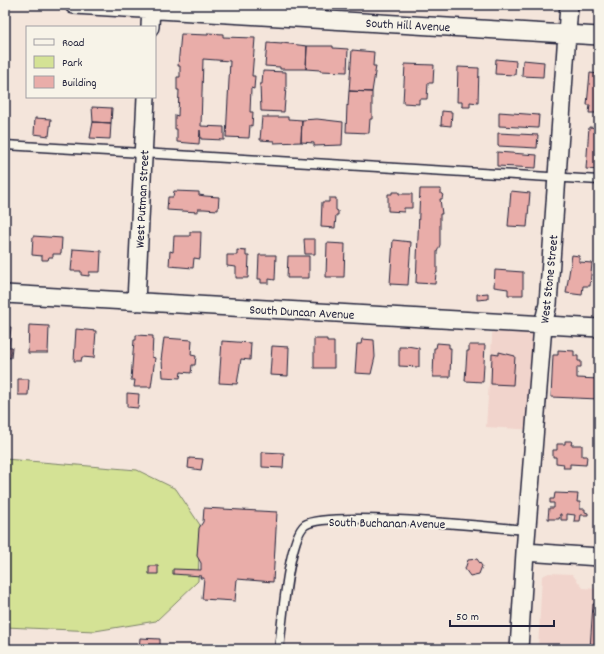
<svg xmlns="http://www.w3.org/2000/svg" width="604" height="654" viewBox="0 0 604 654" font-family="Dekko,sans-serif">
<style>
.built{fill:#f1d4cc}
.green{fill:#d4e295;stroke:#7b8268}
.building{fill:#e9ada9;stroke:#22223b}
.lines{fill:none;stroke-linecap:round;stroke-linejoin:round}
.service-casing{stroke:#22223b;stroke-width:11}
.minor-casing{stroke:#22223b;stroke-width:20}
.service{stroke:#f7f3e8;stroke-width:8}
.minor{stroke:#f7f3e8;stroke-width:17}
.labels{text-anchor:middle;stroke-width:3.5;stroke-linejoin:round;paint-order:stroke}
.street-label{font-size:13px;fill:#22223b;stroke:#f7f3e8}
</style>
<rect width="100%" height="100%" fill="#f4e5db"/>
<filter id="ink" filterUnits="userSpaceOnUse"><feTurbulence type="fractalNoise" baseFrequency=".025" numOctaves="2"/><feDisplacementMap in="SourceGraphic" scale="8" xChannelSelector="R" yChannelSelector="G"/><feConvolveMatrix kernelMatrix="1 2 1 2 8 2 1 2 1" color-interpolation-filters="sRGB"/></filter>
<g filter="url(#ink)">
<path class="built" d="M493,322L543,325L535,430L486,427Z
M549,573L572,574L583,588L599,589V649H538L542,576Z"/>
<path class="green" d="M5,459L137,470L176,489L200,525L198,581L156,621L95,631L5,627Z"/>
<path class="building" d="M208,33L223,34V37L255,38L252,76H255L254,89L251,88L250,112H253L252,126L250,125L249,138L226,137L230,61L203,59L201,126L224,127V140L201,139L200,130L199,144L177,142V129H175V115L178,116L179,90H177V77H180V66H178L181,34L208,35Z
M267,43L282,44V43L307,46L306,69H280V67L265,66Z
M307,46H333V48L348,49L347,72L320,71V70L306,69Z
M352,50L374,52L373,66H376L372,92L349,91Z
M496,59L516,61L515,75L495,74Z
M523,60L544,62L543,77L522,76Z
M405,64L434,65L433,83H428L427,99H419V104L403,103Z
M458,67L479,68L478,103L470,102V107H462V102H457Z
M263,71L286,72V88L284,112L261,111L260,84H262Z
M590,73L599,74L598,113H589L590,105H587Z
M349,91L372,92V119H370L369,133L346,132L347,105L348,106Z
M92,107L112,108L111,123L93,122Z
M442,111L452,112L451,126L441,125Z
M499,112L539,115L538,128L499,126Z
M262,117H288V119L302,120L301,142L274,143V141L260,140Z
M35,118L51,119L49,136L34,134Z
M317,119L343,122L342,145L314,146V143L301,142L302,120Z
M93,122L111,123L110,139L90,138Z
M589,127L599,128V170L586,169Z
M498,133L538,135L537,148L498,146Z
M497,152L537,155L536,168L497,166Z
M420,189H441V194H443L442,199H440L442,214H440V245L437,252V273H436L435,284L416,283Z
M174,191L199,192V195L205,196L219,197L218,210L204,209H198V212L167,210L168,197H173Z
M511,191L530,193L527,227L508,226Z
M392,192H399V194H412V208H404V212L388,211V194H392Z
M329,198H336V210L338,211V215H336L335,228L321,227L322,202H329Z
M190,232H201L200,259L194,258L193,268L169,266L170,251L173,252L174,236H190Z
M33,236L62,238L61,254H53V257H49L48,260H42V256L32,255Z
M304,239H315V254H305Z
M393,240L411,242L408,285L390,284Z
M327,243L345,244L344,277H326Z
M73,249L101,251L100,272H89V276L81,275V271H71Z
M237,250L246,251V256H249L248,278H236V267L227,266V255H237Z
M259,255H276L275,280L269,279V283H261V279H258Z
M572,255L579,256V262L592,263L590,286H583L582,295L566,293Z
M288,256H309V278H287Z
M495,270L523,272V295H508V289L494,287Z
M488,293V299L477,300V294Z
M29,325L49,326L48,353H28Z
M5,327H11L9,347H12L11,358L5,357Z
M76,329L96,331L94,358L82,357L81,361H74Z
M136,335L153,336L152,357L155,358L151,387H134L135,380H131L134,340H136Z
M164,338L192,340L191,355L196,356L195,365H192L191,373L181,372L180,378L163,377L162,360H161Z
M314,339H327V342H334V368H314Z
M362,339L374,340L375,357L371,374L355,373L357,344H361Z
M222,341L251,343L250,360L241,359L237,384L219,383Z
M437,343L449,344V348H451L450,377H433L434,348H436Z
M469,345H485L483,382L465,381L467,351H469Z
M272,346L289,347L288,376L270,375Z
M407,346L419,348V367L399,366V347H407Z
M558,350L574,351V356H578V361H581V367H577V378L599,379V399L551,397L553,355H558Z
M499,352L515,356L513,385L491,384L492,354L499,355Z
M18,379H29L28,395H18Z
M127,393L139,394L138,408L127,407Z
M565,441H572L571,445H582V456H587L586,465L570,464V468H563L564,464L556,463V457H553V450H557V444H565Z
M262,452L284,453L283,468L262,467Z
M189,458L203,459L201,470L188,468Z
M555,493L578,494L577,502H580V509H585V512L588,513V515H581L580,521H574L575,515L567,514V520H561V514H560L559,519H548L549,508H554V503H550V499H554Z
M204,508L277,512L273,582L237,579L235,601L202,599L204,578H200L201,576L173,574V569L201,570V563L197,556L199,528L203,522Z
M477,559L482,566L479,574L470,576L465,569L468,560Z
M149,566H158V574H149Z
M593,604H599V649H590Z
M140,638L160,639V649H139Z
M5,645L22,646V649H5Z"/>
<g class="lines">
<g class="service-casing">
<path id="service" d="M5,145L599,180
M279,649C282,626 288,538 305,525C326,510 492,527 526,530"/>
</g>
<g class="minor-casing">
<path id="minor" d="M74,5L599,36
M150,27L151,5
M5,294L599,328
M136,302L146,97
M525,552L599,557
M519,649L525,552L543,325L548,304L569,5"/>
</g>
<use href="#service" class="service"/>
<use href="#minor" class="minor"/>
</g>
</g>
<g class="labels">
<g class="street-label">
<text transform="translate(408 24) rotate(3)" y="5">South Hill Avenue</text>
<text transform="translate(141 199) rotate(-87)" y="5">West Putman Street</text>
<text transform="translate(548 279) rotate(-84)" y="5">West Stone Street</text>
<text transform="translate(302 311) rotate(3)" y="5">South Duncan Avenue</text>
<text transform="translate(387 522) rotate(1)" y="5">South Buchanan Avenue</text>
</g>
</g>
<rect width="604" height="654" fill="none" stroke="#f7f3e8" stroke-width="20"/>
<rect x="10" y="10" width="584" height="634" fill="none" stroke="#22223b" stroke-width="1.5" filter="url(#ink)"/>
<rect x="26" y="26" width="130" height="72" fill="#f7f3e8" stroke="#a29fa3"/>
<rect x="34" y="39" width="20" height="6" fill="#f7f3e8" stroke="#a29fa3"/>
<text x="62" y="46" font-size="12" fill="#22223b">Road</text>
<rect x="34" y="56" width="20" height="12" fill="#d4e295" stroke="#a29fa3"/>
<text x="62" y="66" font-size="12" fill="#22223b">Park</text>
<rect x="34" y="76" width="20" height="12" fill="#e9ada9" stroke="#a29fa3"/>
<text x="62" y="86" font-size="12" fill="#22223b">Building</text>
<path d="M450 620v6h104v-6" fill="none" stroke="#22223b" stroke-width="2"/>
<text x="456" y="620" font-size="12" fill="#22223b" stroke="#f7f3e8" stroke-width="3" paint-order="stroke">50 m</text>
</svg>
